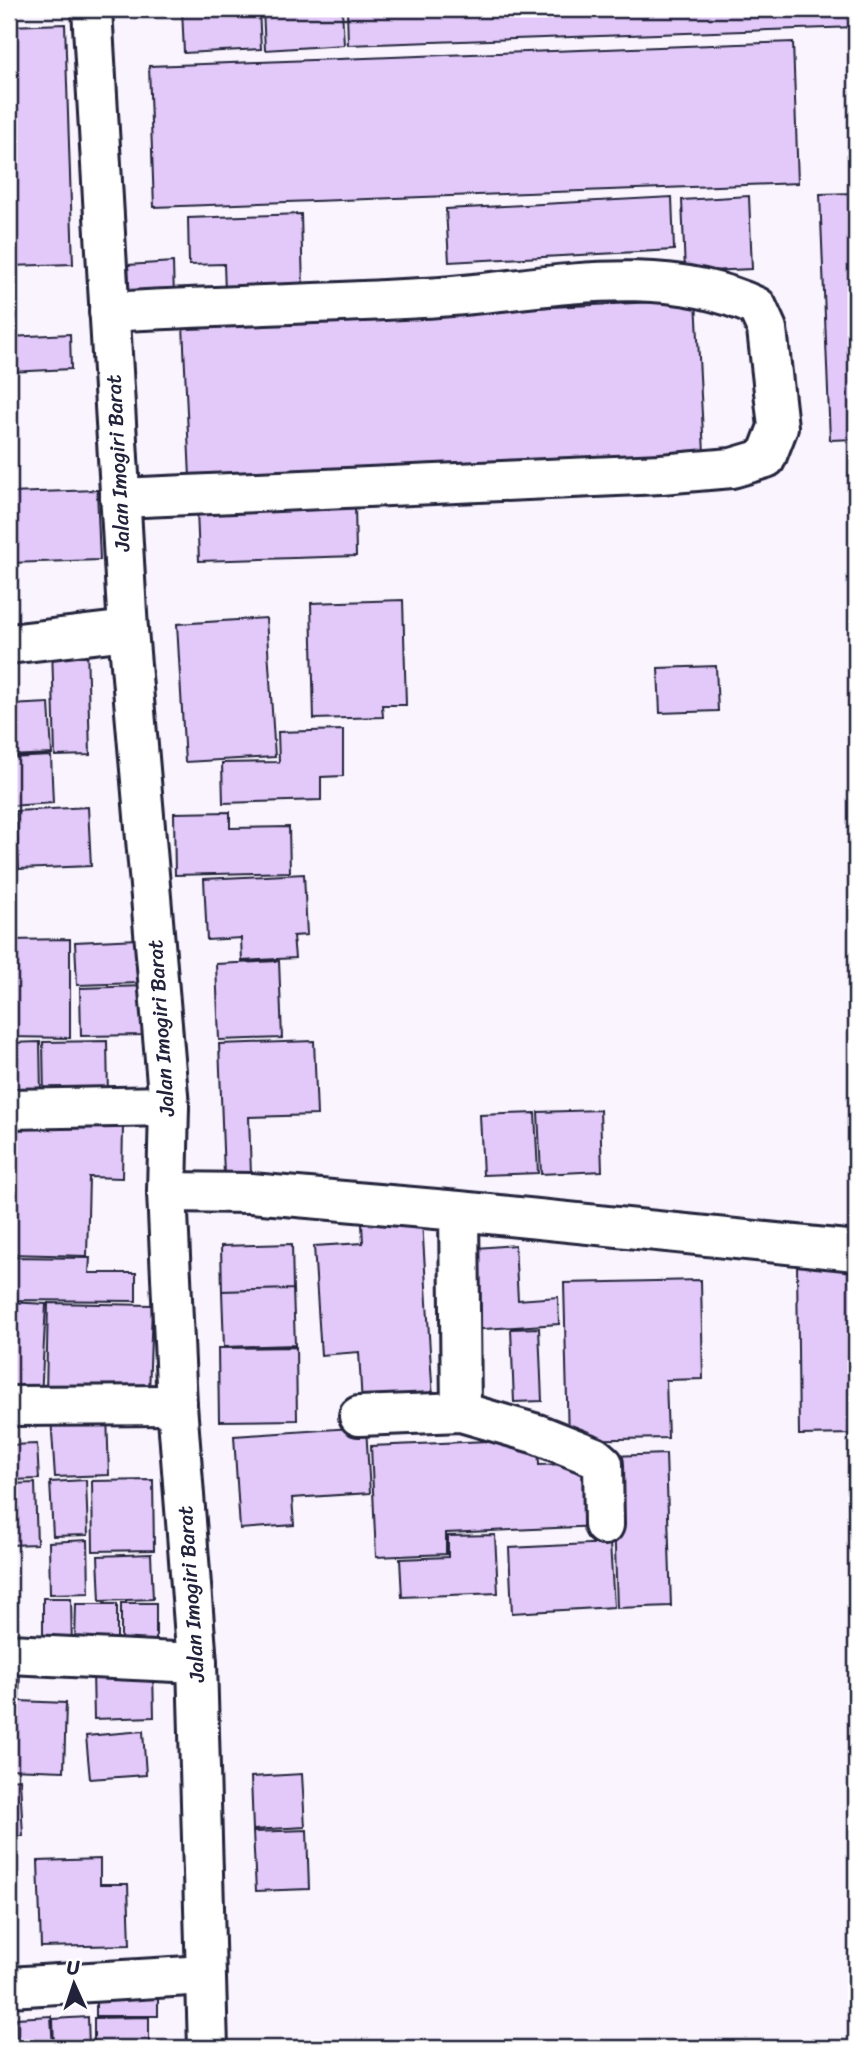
<svg xmlns="http://www.w3.org/2000/svg" width="865" height="2057" viewBox="0 0 865 2057" font-family="Sriracha,sans-serif">
<style>
.building{fill:#e2c9f9;stroke:#22223b;stroke-width:2}
.lines{fill:none;stroke-linecap:round;stroke-linejoin:round}
.minor-casing{stroke:#22223b;stroke-width:44}
.major-casing{stroke:#22223b;stroke-width:44}
.minor{stroke:#fff;stroke-width:38}
.major{stroke:#fff;stroke-width:38}
.labels{text-anchor:middle;stroke-width:5;stroke-linejoin:round;paint-order:stroke}
.street-label{font-size:21px;fill:#22223b;stroke:#fff}
</style>
<rect width="100%" height="100%" fill="#f9f4fe"/>
<filter id="ink" filterUnits="userSpaceOnUse"><feTurbulence type="fractalNoise" baseFrequency=".0143" numOctaves="2"/><feDisplacementMap in="SourceGraphic" scale="14" xChannelSelector="R" yChannelSelector="G"/><feConvolveMatrix kernelMatrix="1 2 1 2 8 2 1 2 1" color-interpolation-filters="sRGB"/></filter>
<g filter="url(#ink)">
<path class="building" d="M182,9H259L261,49L184,53Z
M263,9H342L344,45L265,50Z
M347,9H856V27L348,45Z
M65,24L73,264L9,266V26Z
M793,42L798,183L154,207L149,66Z
M856,193V439L830,440L820,194Z
M749,196L752,269L685,272L682,200Z
M672,197L674,250L449,262L446,209Z
M301,214L303,290L225,292L224,264L189,265L188,218Z
M173,262L174,299L130,301L128,265Z
M696,300L704,453L190,478L183,325Z
M70,334L71,369L9,372V337Z
M97,490L100,560L9,563V493Z
M355,503L356,556L199,561L197,509Z
M403,600L406,705H382L383,717L314,719L311,603Z
M266,618L275,757L185,762L177,624Z
M52,645H87L90,755L55,756Z
M716,666L718,711L660,713L658,668Z
M49,703L52,754L9,756V705Z
M343,730V776L321,777V800L223,803L222,763L279,762L278,732Z
M51,756L53,803L9,806V758Z
M88,807L91,866L19,869L16,811Z
M230,812V828L289,827L290,872L175,875L174,813Z
M9,813H12L16,872H9Z
M304,874L307,935L293,936L295,958L242,961L241,938L207,940L204,879Z
M70,939V1038L9,1037V940Z
M138,939L139,983L77,985L75,942Z
M279,961L282,1038L219,1040L216,964Z
M145,986L147,1035L81,1036L80,988Z
M107,1041L108,1096L44,1097L43,1042Z
M314,1041L317,1115L249,1117L251,1174L224,1175L219,1044Z
M40,1042L41,1094L9,1095V1043Z
M600,1110L602,1171L541,1174L538,1112Z
M535,1113L538,1173L483,1175L480,1115Z
M9,1124L123,1127L122,1178L89,1177L87,1256L9,1254Z
M422,1221L433,1400L362,1405L359,1352L321,1355L314,1246L363,1243L362,1224Z
M292,1244L293,1289L222,1291L221,1246Z
M515,1245L518,1300L558,1297L559,1324L469,1330L464,1249Z
M9,1257L90,1258L89,1273H136V1301L9,1300Z
M856,1264V1434L799,1435L797,1265Z
M701,1280L703,1379L666,1380L668,1438L568,1440L564,1283Z
M293,1289L295,1345L224,1347L222,1291Z
M9,1302L46,1304L41,1398L9,1396Z
M48,1303L152,1305L149,1396L46,1393Z
M539,1328L542,1401L514,1402L511,1329Z
M296,1347L297,1420L219,1421L218,1348Z
M107,1415L109,1475L55,1477L51,1417Z
M366,1427L370,1493L292,1498L294,1525L240,1529L234,1436Z
M538,1439L539,1465L596,1463L599,1526L446,1533V1554L376,1557L371,1446Z
M37,1444L39,1479L9,1480V1445Z
M666,1454L671,1606L617,1608L612,1456Z
M86,1480L88,1535L53,1536L50,1482Z
M153,1480L154,1550L93,1551L92,1481Z
M35,1483L37,1544L9,1545V1484Z
M495,1535L498,1593L402,1597L400,1559L448,1557V1536Z
M88,1540L89,1593L50,1594L49,1542Z
M610,1543L614,1607L512,1613L509,1548Z
M151,1554L153,1599L100,1601L98,1556Z
M43,1598H71L72,1650H43Z
M121,1603H156V1646H121Z
M76,1604H117V1643H75Z
M9,1669H20L19,1701L66,1703L64,1771L9,1769Z
M153,1670L154,1717L94,1719L93,1672Z
M143,1731L146,1775L90,1779L86,1736Z
M302,1774L305,1827L253,1830L251,1777Z
M20,1779L23,1836H9V1780Z
M307,1830L309,1889L256,1891L253,1832Z
M9,1848H12L13,1890H9Z
M100,1859V1884H128L130,1945L41,1947L38,1861Z
M14,1903L15,1933L9,1934V1904Z
M96,1990H158V2016H96Z
M51,2016L53,2048H17L16,2018Z
M88,2017L89,2048H54L53,2019Z
M149,2017V2048H94V2018Z"/>
<g class="lines">
<g class="minor-casing">
<path id="minor" d="M109,312C214,306 318,304 422,298C532,293 653,258 757,307L767,329L778,427L766,458L732,468L661,474L120,498
M9,644L128,630
M9,1109L169,1106
M167,1192L251,1193L459,1211L856,1251
M459,1211L461,1412
M9,1406L177,1405
M359,1416L461,1412L537,1434L595,1457L603,1464L604,1525
M9,1654L197,1663
M9,1987L205,1975"/>
</g>
<g class="major-casing">
<path id="major" d="M92,9L128,630L169,1106L167,1192L177,1405L197,1663L208,2048"/>
</g>
<use href="#minor" class="minor"/>
<use href="#major" class="major"/>
</g>
</g>
<g class="labels">
<g class="street-label">
<text transform="translate(118 463) rotate(-93)" y="7">Jalan Imogiri Barat</text>
<text transform="translate(161 1028) rotate(-94)" y="7">Jalan Imogiri Barat</text>
<text transform="translate(191 1594) rotate(-94)" y="7">Jalan Imogiri Barat</text>
</g>
</g>
<rect width="865" height="2057" fill="none" stroke="#fff" stroke-width="35"/>
<rect x="18" y="18" width="830" height="2022" fill="none" stroke="#22223b" stroke-width="2.5" filter="url(#ink)"/>
<g transform="translate(74 1984) rotate(357)" stroke="#ffffff" stroke-width="5" paint-order="stroke">
<path d="M0-5L12 26L0 18L-12 26Z" fill="#22223b"/>
<text y="-10" font-size="19" font-weight="bold" text-anchor="middle" fill="#22223b">U</text>
</g>
</svg>
